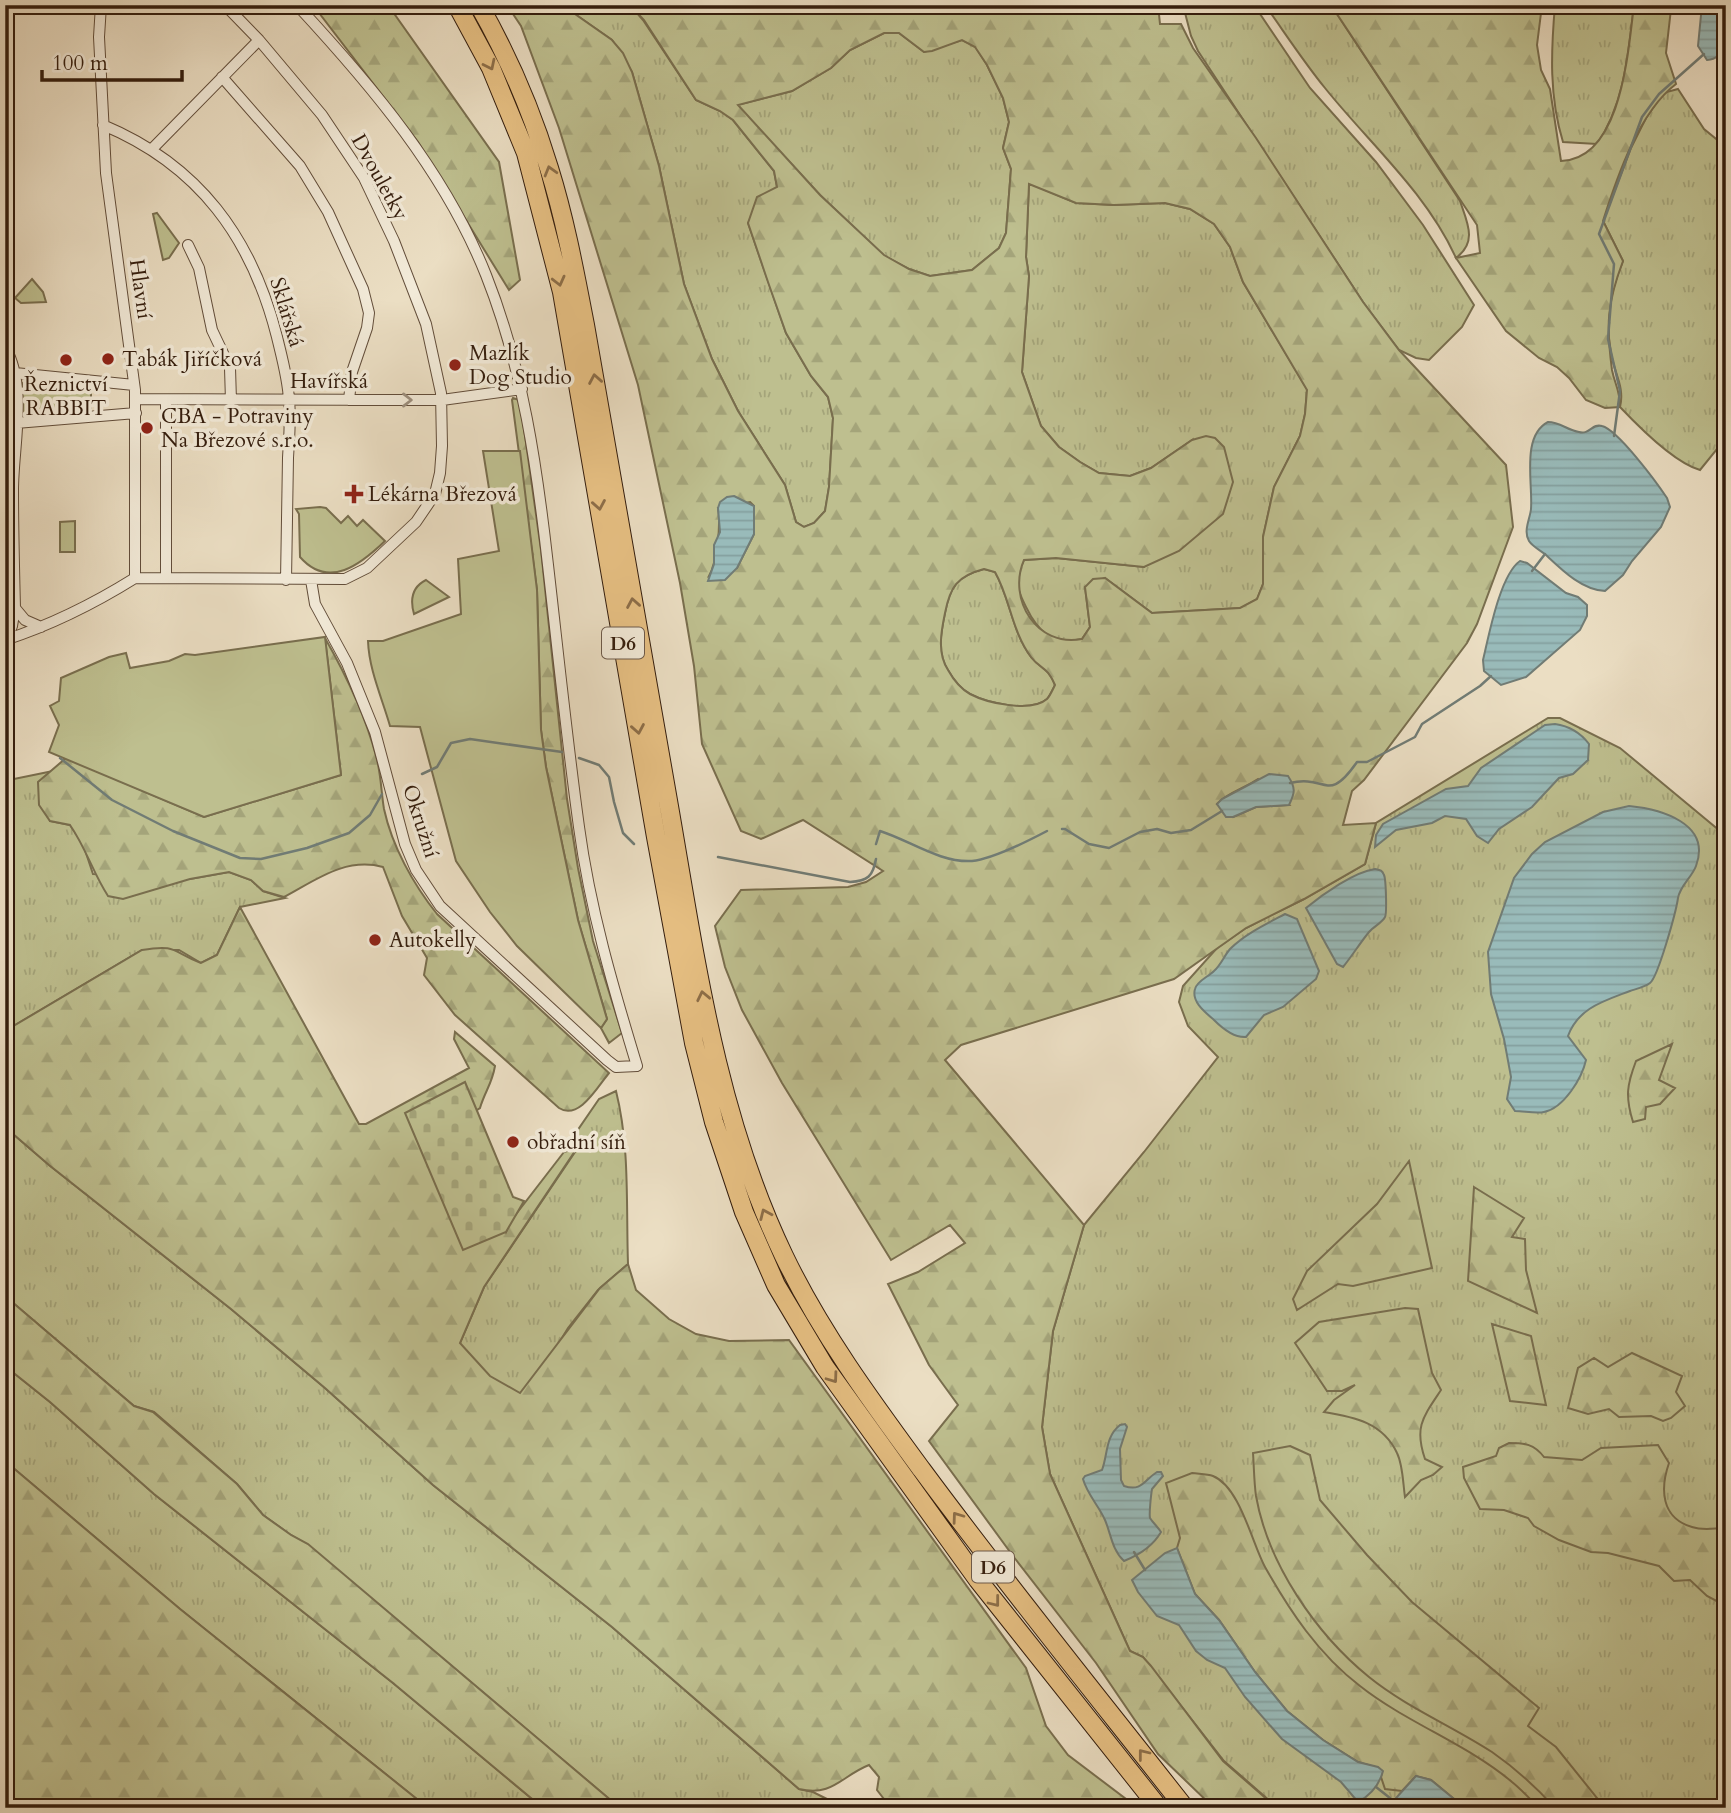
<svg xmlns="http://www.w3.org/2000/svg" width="1731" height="1813" viewBox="0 0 1731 1813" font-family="Cardo,serif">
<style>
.grass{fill:url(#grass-tufts);stroke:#796e4e;stroke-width:2}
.forest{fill:url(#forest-firs);stroke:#796e4e;stroke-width:2;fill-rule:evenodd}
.cemetery{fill:url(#cemetery-stones);stroke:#796e4e;stroke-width:2}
.green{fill:#bebf8f;stroke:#796e4e;stroke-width:2}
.water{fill:url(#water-rules);stroke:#717c75;stroke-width:2}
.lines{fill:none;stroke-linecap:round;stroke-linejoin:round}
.stream{stroke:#717c75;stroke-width:2.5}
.minor-casing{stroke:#624d3a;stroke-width:12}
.motorway-casing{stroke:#341d0d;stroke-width:20}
.minor{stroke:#f2ead8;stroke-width:10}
.motorway{stroke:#e6bf82;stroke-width:18}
.oneway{stroke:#8d6e48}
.oneway2{stroke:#9c8e7d}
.poi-dot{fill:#8f2418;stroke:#f2ead8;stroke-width:2.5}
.labels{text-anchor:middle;stroke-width:7;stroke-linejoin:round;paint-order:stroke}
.shield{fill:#f2ead8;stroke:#6d5a4a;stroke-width:2}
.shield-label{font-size:19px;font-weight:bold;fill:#341d0d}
.street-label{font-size:21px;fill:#341d0d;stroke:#f2ead8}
.poi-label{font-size:21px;fill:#341d0d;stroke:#f2ead8;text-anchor:start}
</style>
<defs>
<pattern id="grass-tufts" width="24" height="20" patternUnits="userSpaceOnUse" patternTransform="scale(1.75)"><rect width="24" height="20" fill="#bebf8f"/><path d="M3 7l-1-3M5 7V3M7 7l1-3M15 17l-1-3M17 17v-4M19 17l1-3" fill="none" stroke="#a4a47a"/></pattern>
<pattern id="forest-firs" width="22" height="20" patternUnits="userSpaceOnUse" patternTransform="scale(1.75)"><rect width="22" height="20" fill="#bebf8f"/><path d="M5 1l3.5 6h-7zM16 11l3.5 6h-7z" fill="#a4a47a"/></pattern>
<pattern id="cemetery-stones" width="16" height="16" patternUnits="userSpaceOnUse" patternTransform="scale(1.75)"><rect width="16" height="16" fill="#bebf8f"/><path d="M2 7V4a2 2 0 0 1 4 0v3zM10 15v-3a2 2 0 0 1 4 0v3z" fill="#a4a47a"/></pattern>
<pattern id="water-rules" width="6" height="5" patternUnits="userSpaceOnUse" patternTransform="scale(1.75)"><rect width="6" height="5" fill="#99bbba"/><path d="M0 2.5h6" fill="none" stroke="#84a09f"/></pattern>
</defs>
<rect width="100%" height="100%" fill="#ebdec3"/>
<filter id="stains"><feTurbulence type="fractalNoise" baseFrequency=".00286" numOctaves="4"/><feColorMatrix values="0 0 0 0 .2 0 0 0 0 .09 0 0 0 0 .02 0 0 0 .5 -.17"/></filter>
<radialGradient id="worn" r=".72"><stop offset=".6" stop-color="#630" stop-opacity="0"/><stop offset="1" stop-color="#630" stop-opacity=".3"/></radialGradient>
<path class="grass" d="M562,5H630L643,20L696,100L720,111L733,120L774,171L777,187L748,223L786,333L811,376L828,397L833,418L829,487L825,511L814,523L804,527L796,522L785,485L738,411L712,359L684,284L659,166L632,72L612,40Z
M1183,5H1254L1310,88L1376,162L1423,225L1474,305L1462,327L1429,360L1416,358L1399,350L1363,302L1198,51L1191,36Z
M1265,5H1331L1460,201C1467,222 1478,242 1456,258C1426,192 1369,143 1325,88C1303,61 1285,33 1265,5Z
M1555,5H1634C1628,53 1625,103 1597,144L1563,142C1549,97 1551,51 1555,5Z
M884,33H899L924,52L962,40L975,46L987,65L1003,98L1009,122L1003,148L1011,169L1006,233L999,248L972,270L930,276L909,269L884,256L820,195L737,105L792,91L831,68L850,50Z
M1678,89L1704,129L1726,147V438L1700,470C1675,463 1638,426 1620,407C1625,387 1614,373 1611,353C1605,320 1610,292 1623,261L1603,221L1631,148L1646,118L1663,93Z
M1029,183L1076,203L1114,205L1165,203L1190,209L1214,224L1230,247L1243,282L1307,389L1305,414L1300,436L1274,487L1263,537V584L1257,599L1241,608L1152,613L1105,578L1085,587L1090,627L1082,639C1052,645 1038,632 1026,607C1021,597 1016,587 1018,576C1018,571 1022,565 1024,560L1056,558L1144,567L1192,440L1151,468L1130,476L1099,473L1080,462L1059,447L1041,426L1022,372L1029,276L1026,257Z
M984,569L995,572C1010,598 1012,632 1031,657C1042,670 1047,666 1055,685C1053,689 1050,696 1047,699C1031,713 987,703 970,694C961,689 953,679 948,670C937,653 941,632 945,613C950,587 957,576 984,569Z
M1548,718H1560L1620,748L1726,836V1808H1278L1224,1761L1143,1657L1130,1651L1050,1474L1042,1427L1053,1331L1084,1225L1144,1152L1218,1057L1188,1026L1179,1002L1183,986L1217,948L1246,928L1304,899L1365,864L1376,823Z
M53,771L39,782L50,821L70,825L83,844L93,874L190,879L229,872L251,880L263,891L285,898L240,907L217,955L201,963L179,950H142L5,1031V778L14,779Z
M616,1091C630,1147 626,1206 628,1264L598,1290L568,1328L541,1372L520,1394L490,1409L457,1350L484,1287L577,1149L573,1137L599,1099Z
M5,1127L49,1165L231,1309L325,1388L433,1485L612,1627L799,1789L813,1792L845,1808H620L308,1545L291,1535L263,1515L237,1484L154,1412L134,1406L5,1296Z
M5,1366L50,1402L154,1494L393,1683L543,1808H428L180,1609L5,1461Z"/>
<path class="forest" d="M313,5H388L499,162L520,280L509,290L418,142Z
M507,5H562L612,40L623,53L632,72L659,166L684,284L712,359L738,411L785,485L796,522L804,527L814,523L825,511L829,487L833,418L828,397L811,376L786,333L768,282L748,223L757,197L777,187L774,171L733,120L720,111L696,100L644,20L630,5H1158L1160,24H1181L1193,48L1256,138L1363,302L1399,350L1506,465L1513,527L1477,624L1467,643L1364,780L1352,791L1343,825L1376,823L1365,864L1304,899L1246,928L1174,979L961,1045L945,1060L1084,1225L1053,1331L1042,1427L1050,1474L1130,1651L1143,1657L1151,1666L1223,1761L1277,1808H1214L1158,1754L1096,1663L1013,1556L929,1441L958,1405L929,1365L888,1284L918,1272L965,1243L950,1225L891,1260L782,1083L742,1010L725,967L715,926L741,890L848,887L866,882L883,871L803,820L761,839L741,831L702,744L694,666L680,583L638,385L559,128L521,26ZM884,33H899L924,52L932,51L962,40L975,47L987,65L1003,98L1009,122L1003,148L1011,169L1006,233L999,248L972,270L930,276L909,269L884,255L820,195L738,105L792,91L831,68L850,50ZM1029,184L1076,203L1114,205L1165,203L1190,209L1214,224L1230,247L1243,282L1307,390L1305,414L1300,436L1274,487L1263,537V584L1257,599L1240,608L1152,613L1105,578L1093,579L1085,587L1090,627L1082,639C1037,648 1007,599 1024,560L1056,558L1144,567L1179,551L1223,514L1233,482L1224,447L1215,438L1206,436L1192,440L1151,468L1130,476L1099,473L1080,462L1059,447L1041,426L1022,372L1029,276L1026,257ZM750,502L754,506V534L737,568L709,576C717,562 721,524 718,508ZM984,569L995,572C1010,598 1012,632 1031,657C1041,670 1047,666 1055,685C1053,689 1050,696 1047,699C1031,713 987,703 970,694C961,689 953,679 948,670C937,653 941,632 945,613C950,587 957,576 984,569ZM1258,779L1289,805L1256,807L1233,817L1217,804C1226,793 1245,788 1258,779Z
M1331,5H1542L1537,45L1541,70L1550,89L1561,161C1622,159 1628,51 1634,5L1671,9L1666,53L1676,84C1639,112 1617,177 1603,221L1623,261C1607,303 1606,325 1612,370C1615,385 1620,390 1620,407L1605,408L1586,400L1569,378L1557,367L1539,358L1506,331L1456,258L1480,253L1477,225Z
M513,398L519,400L521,407L541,550L567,799L578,868L593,941L622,1033L609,1043L601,1028L607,1019L578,920L546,767L541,730L537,590L512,400Z
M325,638C346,675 365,714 376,756C381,773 381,791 384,809C392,846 413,884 437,914L609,1073C598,1086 579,1121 559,1108L455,1015L424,975L427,958L402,916L383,867C345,857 316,880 284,897L263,891L251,880L229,872L190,879L123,899L108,896C93,873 86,848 70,825L50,821L39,805L38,782L66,758L204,817L341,775Z
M240,907L359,1124H366L469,1068L454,1039L455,1032L495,1066C492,1084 485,1091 480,1108L463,1119L506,1232L510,1222L564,1152L577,1148L484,1287L460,1343L490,1376L520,1393L600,1288L628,1264L636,1290L669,1319L696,1334L729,1341L789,1340L1026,1668L1046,1726L1068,1755L1126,1799L1132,1808H891L877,1790L879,1777L869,1765C841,1776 833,1797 799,1789L612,1627L433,1485L325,1388L231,1309L49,1165L5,1127V1031L142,950C178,944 172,952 201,963L217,955Z
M1672,1044L1659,1080L1675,1088L1660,1104L1646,1107L1645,1119L1633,1122C1625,1096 1627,1085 1636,1061Z
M1409,1161L1432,1268L1353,1286L1338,1284L1297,1310L1293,1299L1307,1271L1377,1204Z
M1474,1187L1524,1218L1512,1237L1525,1239L1526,1270L1537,1313L1468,1281Z
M5,1296L134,1406L153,1412L237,1484L263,1515L291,1535L308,1544L620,1808H543L393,1683L154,1494L50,1402L5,1366Z
M1405,1308L1418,1309L1432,1373L1441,1390C1423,1417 1414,1427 1425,1459L1442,1467L1433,1475L1421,1480L1405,1497C1403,1484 1403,1465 1397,1453C1383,1423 1355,1417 1324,1412L1334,1400L1355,1385L1342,1391H1327L1295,1343L1319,1322Z
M1492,1324L1531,1336L1546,1405L1510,1401Z
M1632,1353L1682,1376L1676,1392L1685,1406L1671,1418L1663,1421L1651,1416L1619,1417L1609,1409L1588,1414L1568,1408L1578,1368L1594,1358L1608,1367Z
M1509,1443C1525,1443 1534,1444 1544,1457L1582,1460L1601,1448L1658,1445L1669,1463C1660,1489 1661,1518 1692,1527C1704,1531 1714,1528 1726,1528V1606L1707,1596L1690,1580L1674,1581L1659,1566L1608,1553L1591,1552L1559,1540L1534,1526L1528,1518L1504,1510L1480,1509L1464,1478L1463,1467L1496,1456L1499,1448Z
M1290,1446L1310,1455L1320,1500L1367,1555L1412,1602L1539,1708L1528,1726L1556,1747L1605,1808H1555C1536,1787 1515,1768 1492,1752C1452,1726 1406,1707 1369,1677C1316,1634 1268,1564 1256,1496C1254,1482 1254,1467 1253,1453Z
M5,1461L180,1609L428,1808H5Z
M1192,1473C1199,1474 1207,1474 1213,1476C1240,1487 1252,1543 1265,1567C1290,1611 1318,1654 1360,1686C1407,1723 1467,1744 1512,1782C1522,1790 1530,1799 1539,1808H1465L1431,1780L1416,1776L1402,1791L1385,1789L1381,1777L1382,1771L1378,1768L1358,1762L1323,1740L1287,1711L1255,1672L1219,1620L1195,1594L1177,1548L1180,1538L1166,1483Z"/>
<path class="cemetery" d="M465,1082L513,1197L524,1201L506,1232L463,1250L405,1113Z"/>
<path class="green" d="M157,213L179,243L169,258L163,260L153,214Z
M32,279L43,292L46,302L21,303L15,298Z
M23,383L91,389V408L25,414L21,413V386Z
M483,451H520L537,590L541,730L546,767L578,920L607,1019L601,1028L517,946L490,912L456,861L420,727L390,726C382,698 369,670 368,641H383L461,614L458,559L499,551Z
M320,507L326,508L341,523L348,516L357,526L363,520L385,541C361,564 329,590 300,557L299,514L296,509Z
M75,521V552H60V522Z
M426,580L449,597L414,614C410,600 412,587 426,580Z
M325,637L341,775L204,817L49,752L59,725L50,706L59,701L61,678L109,657L126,653L130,668L169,661L185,654L195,655Z"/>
<path class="water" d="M1702,5H1726C1726,24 1731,59 1707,60L1698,46Z
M1548,422C1560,422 1567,430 1579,432C1590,435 1592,423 1602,426C1618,430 1657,483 1667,498L1670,507L1661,527L1632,561L1623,575L1605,591C1582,590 1562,570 1546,555C1541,551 1532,546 1529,541C1523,531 1530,519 1531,509C1533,483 1521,436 1548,422Z
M734,496L754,506V534L737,568L725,580L708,581L714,564V545L720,532L718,508L720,502L727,497Z
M1520,561L1527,563L1566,593L1578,597L1587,605V616L1580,630L1526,677L1501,685L1484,671L1483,660C1489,635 1500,575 1520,561Z
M1555,724C1569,726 1580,732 1589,744L1588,760L1573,774L1559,778L1532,807L1499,829L1488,843L1477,836L1466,819L1445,816L1432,823L1396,830L1375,847L1376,835L1383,824L1446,789L1468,786L1481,768L1545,725Z
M1269,774L1288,776C1296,788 1295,793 1289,805L1256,807L1233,817H1226L1217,804L1222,799Z
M1629,806C1660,809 1712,823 1696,866C1692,877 1680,886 1678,898C1676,912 1658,977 1650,983C1645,987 1636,989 1630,991C1604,1001 1578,1008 1568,1036L1586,1060C1582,1078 1564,1108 1544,1112C1536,1114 1524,1111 1515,1111L1507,1099L1511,1077L1504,1039L1491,994L1488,952L1514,878L1532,854L1545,842L1603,812Z
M1375,869C1380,870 1382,870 1384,875C1386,879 1387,914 1385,917C1382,923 1374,926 1369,932C1360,943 1352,956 1343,967L1337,964L1306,908C1323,894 1354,872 1375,869Z
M1285,914L1297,919L1319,971L1316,979L1283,1007L1264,1015L1246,1037C1235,1038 1222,1028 1214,1020C1206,1013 1191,1002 1195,989C1197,981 1208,977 1214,971C1221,965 1224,956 1230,949C1245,934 1266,924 1285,914Z
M1120,1425L1125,1424L1127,1427L1120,1449L1121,1480L1124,1486C1142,1492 1144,1480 1157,1472H1161L1163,1476L1152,1489C1151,1495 1149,1514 1150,1518C1153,1523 1158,1527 1161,1532C1153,1546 1139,1555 1124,1561C1112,1550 1111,1534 1105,1520C1099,1506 1087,1494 1083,1479L1085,1476L1102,1470C1108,1454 1105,1437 1120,1425Z
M1177,1548L1195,1594L1219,1620L1255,1672L1287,1711L1323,1740L1358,1762L1378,1767L1383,1771C1379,1786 1371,1795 1358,1802L1341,1782L1282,1739L1245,1697L1225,1668L1207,1660L1196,1651L1179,1625L1157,1616L1138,1592L1132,1580L1165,1553Z
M1416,1776L1431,1780L1465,1808H1387Z"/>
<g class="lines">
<path class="stream" d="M1614,436L1620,391L1608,339L1614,264L1599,234L1642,117L1659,94L1704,54
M1532,571L1545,554
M60,758L112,800L173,831L240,858L261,859L307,848L349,833L370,815L382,794
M579,758L599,765L609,777L614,802L623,833L634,844
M422,774L437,767L451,743L470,739L562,752
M1290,783C1327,774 1327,805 1357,762H1367L1415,737L1422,724L1480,686L1491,676
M1062,829H1065L1089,844L1109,848L1140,832L1157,829L1171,833L1191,830L1222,811
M876,844L880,831C909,840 940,863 972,861C993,859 1028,841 1047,831
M718,857L850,882C868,881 873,876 876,859
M1134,1552L1145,1570
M1376,1787L1395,1802"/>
<g class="minor-casing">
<path id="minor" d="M101,5L99,37L106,173L135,390V578
M297,5C372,86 445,172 486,275C523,368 537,467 548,565C558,652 567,740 579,827C590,909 613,987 637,1066L616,1067L607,1060L440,906L416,870L405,844L375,732L347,663L315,604L311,580
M222,77L300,166L328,212L363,289L369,313L367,328L352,372L349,400
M103,125C199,165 252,238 277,337C282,358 288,379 289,400C291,419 289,439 288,458C287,499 287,539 286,580
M152,149L259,40
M188,245L199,268L212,330L230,368L231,401
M5,347C28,386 13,447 13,490C13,529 14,569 15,608L12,626L6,640
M15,373L134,385
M135,399L442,400L522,389
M166,400V578
M16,423L136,413
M15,608L25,620L41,627
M5,640C51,625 95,603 135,578L345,579L367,568L416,522L435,494L440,473L442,446L441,393L426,324L394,241L364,178L322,115L259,40L225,5"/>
</g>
<g class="motorway-casing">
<path id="motorway" d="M457,5L491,68L526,153L562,292L656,837L694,1043L714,1122L744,1212L776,1285L825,1367L978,1580L1159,1808
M479,5C508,56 532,112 549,168C565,219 575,273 585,325C613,487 641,649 670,812C696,963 717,1117 784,1256C821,1333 872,1402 922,1470C1007,1585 1097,1696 1185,1808"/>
</g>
<use href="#minor" class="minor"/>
<use href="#motorway" class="motorway"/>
</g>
<defs><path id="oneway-chevron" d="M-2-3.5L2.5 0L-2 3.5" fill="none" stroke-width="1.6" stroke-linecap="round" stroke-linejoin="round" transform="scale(1.75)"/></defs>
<g class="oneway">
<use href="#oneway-chevron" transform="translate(490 65) rotate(64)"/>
<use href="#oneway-chevron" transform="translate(550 171) rotate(-106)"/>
<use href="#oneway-chevron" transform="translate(559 281) rotate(76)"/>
<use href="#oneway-chevron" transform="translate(595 379) rotate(-100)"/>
<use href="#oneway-chevron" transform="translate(599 505) rotate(80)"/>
<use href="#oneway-chevron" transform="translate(633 603) rotate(-100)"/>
<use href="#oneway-chevron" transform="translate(638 729) rotate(80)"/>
<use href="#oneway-chevron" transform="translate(703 996) rotate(-102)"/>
<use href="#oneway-chevron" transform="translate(765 1214) rotate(-114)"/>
<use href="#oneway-chevron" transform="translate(833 1378) rotate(54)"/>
<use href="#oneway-chevron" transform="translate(957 1517) rotate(-126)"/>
<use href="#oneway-chevron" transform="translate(995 1602) rotate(52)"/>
<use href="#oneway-chevron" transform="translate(1143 1754) rotate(-128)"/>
</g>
<use class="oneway2" href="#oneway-chevron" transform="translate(407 400)"/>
<g class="poi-dot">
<circle cx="108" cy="359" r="7"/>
<circle cx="66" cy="360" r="7"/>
<circle cx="455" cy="365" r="7"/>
<circle cx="147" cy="428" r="7"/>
<path d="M350.5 483.5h7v7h7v7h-7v7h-7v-7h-7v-7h7z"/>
<circle cx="375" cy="940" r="7"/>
<circle cx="513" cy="1142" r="7"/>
</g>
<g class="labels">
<g class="shield">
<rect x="602" y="627.5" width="42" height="31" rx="5"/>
<rect x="972" y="1551.5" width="42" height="31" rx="5"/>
</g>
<g class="shield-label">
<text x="623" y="650">D6</text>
<text x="993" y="1574">D6</text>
</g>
<g class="street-label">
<text transform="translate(380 177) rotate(61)" y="7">Dvouletky</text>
<text transform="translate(141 289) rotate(82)" y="7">Hlavní</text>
<text transform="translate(287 312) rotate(73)" y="7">Sklářská</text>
<text x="329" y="388">Havířská</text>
<text transform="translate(421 821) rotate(72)" y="7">Okružní</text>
</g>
<g class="poi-label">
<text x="469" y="360">Mazlík<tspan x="469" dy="24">Dog Studio</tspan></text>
<text x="122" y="366">Tabák Jiříčková</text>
<text x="66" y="391" text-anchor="middle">Řeznictví<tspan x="66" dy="24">RABBIT</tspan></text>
<text x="161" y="423">CBA - Potraviny<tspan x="161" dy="24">Na Březové s.r.o.</tspan></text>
<text x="368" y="501">Lékárna Březová</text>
<text x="389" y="947">Autokelly</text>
<text x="527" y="1149">obřadní síň</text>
</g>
</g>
<rect width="1731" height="1813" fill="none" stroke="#ebdec3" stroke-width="28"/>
<rect x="7" y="7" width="1717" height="1799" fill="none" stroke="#341d0d" stroke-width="3.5"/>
<rect x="14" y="14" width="1703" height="1785" fill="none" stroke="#341d0d" stroke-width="2"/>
<path d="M42 70v10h140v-10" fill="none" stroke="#341d0d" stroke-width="3.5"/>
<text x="52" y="70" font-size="21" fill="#341d0d" stroke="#f2ead8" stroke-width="5" paint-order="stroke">100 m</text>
<rect width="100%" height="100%" filter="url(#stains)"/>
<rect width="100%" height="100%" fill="url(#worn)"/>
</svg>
